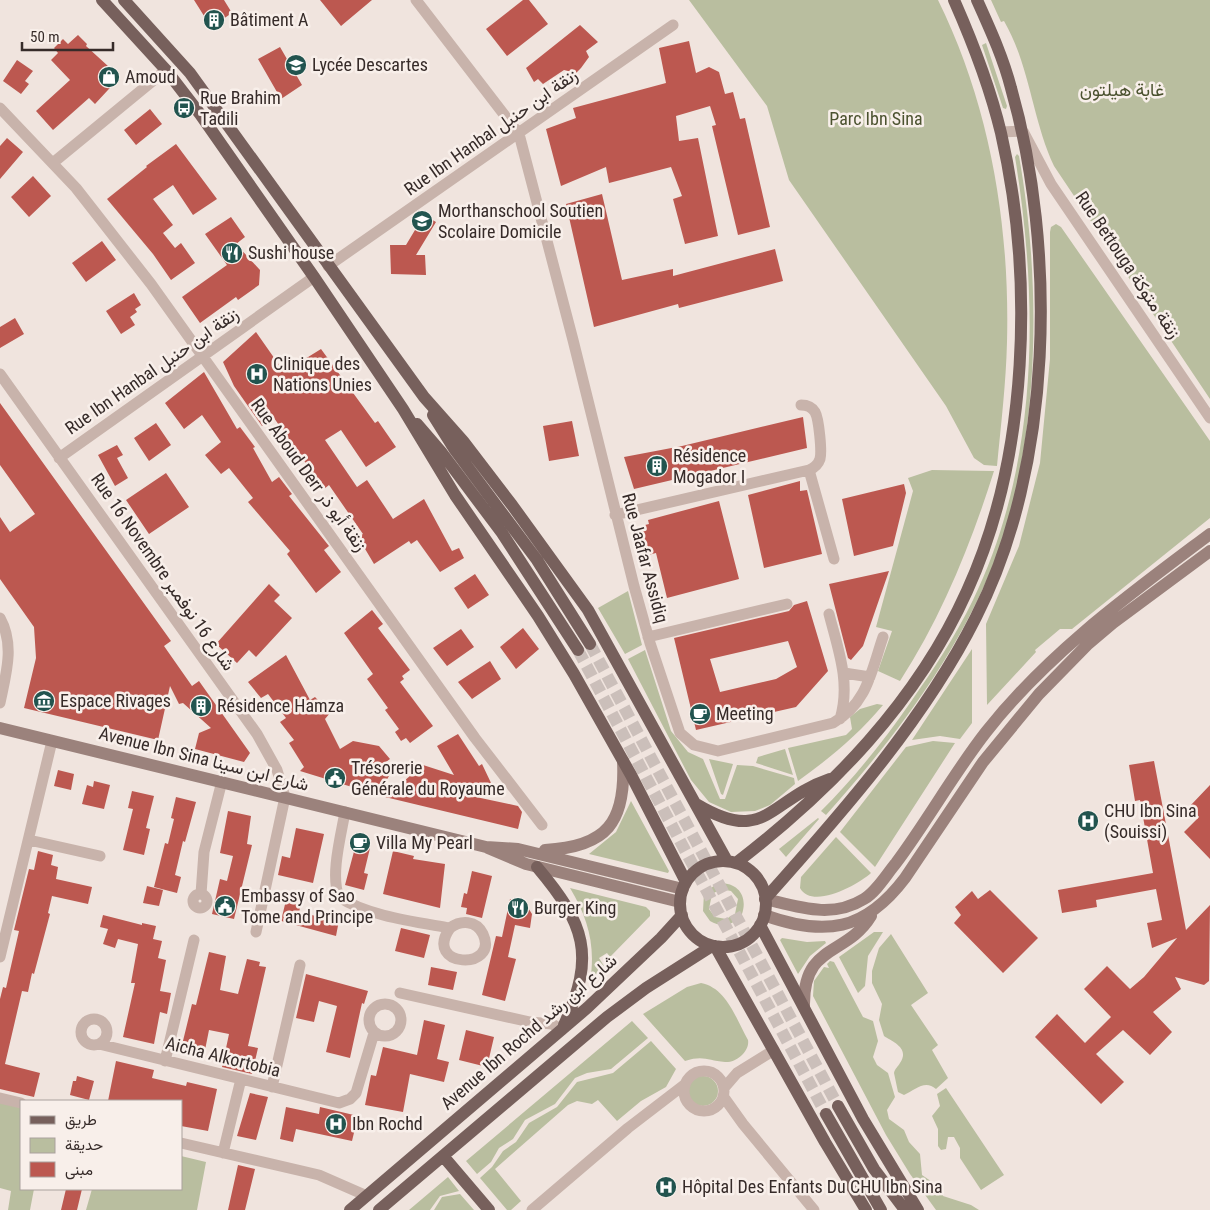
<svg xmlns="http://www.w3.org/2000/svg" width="1210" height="1210" viewBox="0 0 1210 1210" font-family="'Roboto Condensed',Vazirmatn,sans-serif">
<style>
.green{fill:#b9be9f;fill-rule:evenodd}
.building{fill:#bc5850;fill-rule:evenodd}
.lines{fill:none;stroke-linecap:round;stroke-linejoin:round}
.primary-tunnel{stroke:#cbbfba;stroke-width:12;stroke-dasharray:12 6;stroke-linecap:butt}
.minor{stroke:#c8b3ab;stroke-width:11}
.secondary{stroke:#9b827c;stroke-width:12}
.primary{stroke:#77605c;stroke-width:12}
.labels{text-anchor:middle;stroke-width:5;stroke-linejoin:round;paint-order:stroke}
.poi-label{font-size:18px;fill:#362b29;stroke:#f8efea;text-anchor:start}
.park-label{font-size:18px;fill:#4b522f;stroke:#f8efea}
.street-label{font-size:18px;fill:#362b29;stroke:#f8efea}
</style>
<rect width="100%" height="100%" fill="#f0e4de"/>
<path class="green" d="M689,0H938C990,105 1010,225 1007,342C1006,383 1001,425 997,466L984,465L974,458L946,406L789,180L767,106Z
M991,0H1210V399L1054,166C1032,119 1030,66 1004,21L1001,22Z
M986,43L1007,106L1006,109L1003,108L982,45Z
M1017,154L1019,156C1041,279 1041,436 997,555C960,652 895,738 826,815L821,811C854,778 883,742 910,703C933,670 955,637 973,600C1039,464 1039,303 1015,157Z
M1056,224L1061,227L1210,441V518L1072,629H1060L1035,650L1036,652L987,705L986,624L1019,546L1040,463L1050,359V232L1051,227Z
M932,470L994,471C971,544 942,616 900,681L878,671L892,631L876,627L913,491L908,478Z
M628,591L642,645L625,654L598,608Z
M972,649V723L960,739L940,736L912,740Z
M645,650L671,731L688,752L703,759L720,799H725L737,765L753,766L794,778L795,784L770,805L755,811L731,812L709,802L691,780L628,659Z
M877,704L883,705C858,735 830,758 798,781L788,748L846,735L852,729L850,717L860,709Z
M933,741L955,743L875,867L840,832L906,747Z
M785,749L793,775L756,763L758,757Z
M709,759L733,764L723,795L721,794Z
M631,801L669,871L668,873L589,854L616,832Z
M818,818L819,819L786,857L779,849Z
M836,837L871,873C858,885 812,910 800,888L801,877Z
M718,883C738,882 748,896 742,914C733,926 722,928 710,921L703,911L704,893ZM721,889L731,891L738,899L735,914L726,919L715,917L709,909L712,894Z
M570,888L646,907L650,911V916L610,957L607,953L599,958L604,966L590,981C596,946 588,918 570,888Z
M874,932H883L868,956L865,986L858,993L839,957Z
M891,934L928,993L911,1005L938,1045L932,1050L948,1078L936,1089C925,1079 915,1090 904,1095L898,1092L894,1073C895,1068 898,1067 900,1063C910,1048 893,1042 884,1036L879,1020L882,1004L872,983V971L879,948Z
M782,938L807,942L825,941L826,943L810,956L798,974L780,940Z
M830,961L834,962L863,1017L873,1021L878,1041L873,1057L877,1065L888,1073L895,1097L887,1110L889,1119L904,1130L909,1142L920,1154L922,1175L935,1184L943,1196L971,1205L979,1210H936L910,1174L886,1135L813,996L814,981L824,967L829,968L827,964Z
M701,983C727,988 736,1019 748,1040C750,1051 736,1063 725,1062C708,1061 704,1055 685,1061L643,1014L687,987Z
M632,1021L648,1038L611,1069L587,1073L575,1078L555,1104L525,1120L513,1139L499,1148L491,1162L477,1174L466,1161Z
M651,1041L676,1069L666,1087L641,1101L617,1121L598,1100L592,1104L577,1101L568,1105L495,1169L521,1201L511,1210H507L480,1178L492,1167L503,1151L516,1142L529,1123L557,1107L577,1082L613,1073Z
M688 1091a15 15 0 1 1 30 0a15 15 0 1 1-30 0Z
M946,1088L1004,1175L981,1190L960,1158V1148L954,1137H948L946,1149L941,1150L938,1146V1129L932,1116L940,1106L937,1094Z
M0,1102L21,1108V1189H34L30,1210H8L11,1191L0,1188Z
M181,1156L206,1162L197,1210H86L92,1189H181Z
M448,1177L459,1191L440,1196L430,1210H409Z
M460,1194L474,1210H434L442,1197Z"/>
<path class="building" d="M194,0H224L232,13L211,27Z
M320,0H372L341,26Z
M523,0H529L548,24L507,56L486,29Z
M580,25L598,42L586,51L589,57L581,68L576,73L564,70L543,84L538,79L534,82L526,68Z
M78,35L87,44L86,46L120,77L95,104L89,98L53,130L36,111L70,80L51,60L58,53L54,48L63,39L68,44Z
M689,41L696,73L709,67L719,72L725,94L733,92L740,119L745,118L770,227L738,235L712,126L716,125L710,106L676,116L679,141L698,138L718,236L685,244L673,199L682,196L671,167L609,183L606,167L561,186L546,129L576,118L573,108L666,83L659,48Z
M280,47L302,85L281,99L258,59Z
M17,60L33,71L25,81L29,84L21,94L3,81Z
M150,109L162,124L136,145L124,130Z
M7,138L23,152L0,179V146Z
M176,144L217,199L193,215L173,185L153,199L173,225L163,233L175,248L181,243L195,263L171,280L153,254L107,199L147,167L146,166Z
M33,176L51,196L29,217L11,197Z
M602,194L622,280L673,269V276L775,249L783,281L679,308L678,304L594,327L566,204Z
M424,215L436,222L416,255H425L426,275L391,274L390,245H406Z
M231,217L245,237L236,244L260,270L259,285L238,300L236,297L200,323L182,297L227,265L205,234Z
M102,241L116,260L86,282L72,263Z
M134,293L141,305L135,309L137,312L130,317L135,325L121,334L106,311Z
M15,318L24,334L0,348V327Z
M256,332L284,372L321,349L375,423L378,421L396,447L366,467L341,430L325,440L357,487L367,480L393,519L424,499L452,551L459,548L464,558L440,572L417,540L411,544L409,541L374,564L358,537L363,534L329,485L324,489L274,418L262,426L234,386L223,362Z
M204,372L237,429L240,427L255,447L253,448L272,482L279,477L292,494L289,496L329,546L324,550L341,572L316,593L287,554L290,551L248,502L253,498L229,468L221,474L205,455L221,442L202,415L184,429L165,403Z
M0,403L171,641L164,646L192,686L199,681L250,753L244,762L195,749L199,733L211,728L183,703L179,704L170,686L158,740L24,708L36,658L34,627L0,579V517L10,532L35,514L0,465Z
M803,417L807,448L634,489L624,457L682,446Z
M572,421L579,456L549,461L543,426Z
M156,423L171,445L149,461L134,438Z
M117,445L123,455L117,458L128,478L115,486L98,455Z
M166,473L189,507L149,534L126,500Z
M800,481V491L807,490L822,554L764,568L748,495Z
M904,484L906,493L893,546L854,556L842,499Z
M719,501L739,579L667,598L656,553L644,556L637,527L649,524L648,520Z
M889,571L863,646L851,660L848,658L829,584Z
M475,574L489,595L468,609L454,588Z
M269,584L280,595L274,601L292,618L256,657L249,650L237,663L216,644Z
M807,601L828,671L796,707L696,730L674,638L789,611L794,605ZM788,641L797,667L776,679L720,692L710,659Z
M372,610L383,624L378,628L410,670L402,676L404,679L400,682L433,726L410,743L406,738L401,741L395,732L399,729L385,710L388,708L367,679L373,674L344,633Z
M523,628L539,649L516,669L500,647Z
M461,629L474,647L447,666L433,648Z
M286,655L310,700L315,697L330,713L325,719L340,749L353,741L379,746L390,759L375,770L379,777L393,769L378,795L300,771L304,767L289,743L294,740L280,722L286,718L268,694L261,698L248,682Z
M490,661L501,679L472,699L458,682Z
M458,734L479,766L482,764L492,785L476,797L518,806L522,812L518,829L385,797L423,765L454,775L437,746Z
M1154,761L1186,930L1210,905L1209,981L1204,985L1175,977L1181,989L1153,1012L1172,1032L1150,1055L1123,1030L1096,1054L1124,1082L1101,1104L1035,1037L1057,1014L1085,1043L1111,1017L1084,989L1107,966L1130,989L1144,977L1177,938L1152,948L1147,923L1162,920L1156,889L1096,900L1097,907L1062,913L1058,890L1153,873L1140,800L1135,801L1129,765Z
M58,770L74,774L71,790L54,786Z
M94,781L110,785L104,809L82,804L87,785L93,787Z
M1210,785V859L1184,832L1199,817L1190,806Z
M132,791L154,796L146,828L150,829L144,855L123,850L133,809L128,808Z
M176,797L196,802L185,842L183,841L175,875L181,877L177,893L154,887L165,843L168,844L174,819L171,818Z
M228,811L251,816L247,844L252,845L234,919L212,914L220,879L227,881L233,856L220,853Z
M296,828L324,834L313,883L278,875L282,856L290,858Z
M356,844L370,848L364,873L368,874L364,890L345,885Z
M38,851L53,855L51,865L58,867L56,879L92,887L88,904L52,896L48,913L50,914L34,974L32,973L28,992L22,991L5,1064L40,1073L34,1097L0,1089V999L3,987L6,988L19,931L14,930L29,869L34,870Z
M393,851L414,856L413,859L445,864L440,908L383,894Z
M472,871L492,876L482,918L466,914L467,908L461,907L464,893L467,894Z
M147,886L163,890L159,906L143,903Z
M990,890L1038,938L1003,973L954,923L961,915L955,907L972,891L978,899Z
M287,896L302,900L299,912L320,917L321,912L340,915L336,936L281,921Z
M510,899L525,903L532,914L530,928L515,925L508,957L516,959L505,1001L482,995L496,936L502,937Z
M103,915L142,925V923L156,926L153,939L162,941L158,958L166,960L160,991L171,993L167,1014L160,1012L154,1044L123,1037L135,983H131L138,944L118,939L115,948L103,944L108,929L100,927Z
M401,928L430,935L424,958L395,951Z
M209,952L226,956L220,990L238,994L247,959L260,962L259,966L266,967L248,1046L258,1048L252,1074L222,1067L229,1034L209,1030L205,1050L182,1045L192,1004L196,1005Z
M431,967L457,972L453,990L428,985Z
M306,974L368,991L364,1004L362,1003L350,1058L326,1052L337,1006L319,1001L314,1022L296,1018Z
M424,1020L445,1025L437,1059L449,1062L444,1082L410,1074L403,1112L365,1105L371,1075L376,1076L383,1047L417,1055Z
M466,1030L494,1037L487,1067L459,1060Z
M116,1061L154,1070L152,1078L186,1086L187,1082L217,1089L208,1131L181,1126V1101H108Z
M77,1076L94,1081L89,1100L70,1095L73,1081H76Z
M250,1093L268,1097L256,1140L237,1136Z
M286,1107L319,1114L320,1107L358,1116L352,1141L296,1129L293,1142L280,1139Z
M238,1165L255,1169L245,1210H228Z
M66,1189H82L77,1210H61Z"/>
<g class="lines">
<path class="primary-tunnel" d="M590,644L838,1106
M578,650L826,1114"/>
<path class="minor" d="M416,0L519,134L573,340L634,586L650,643L680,733L694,745L718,751L833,723C867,704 871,672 883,637
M0,108L76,188L151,284L475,738L542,825
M1001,132L1022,131L1024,133L1051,184L1210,418
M54,162L166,70
M328,266L673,25
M0,374L257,734L277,770L285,797L256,932
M59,458L314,277
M809,470L834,559
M615,515L809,470C814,468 818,465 820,459C822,452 819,419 815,412C812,407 806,405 801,405
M829,614C838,649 851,683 840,719
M0,618C15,645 6,674 0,703
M648,637L787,604
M844,673L870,677
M345,812C341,835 330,876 339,897C367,916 417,922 450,928C422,968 500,971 483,934C476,920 461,920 450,928
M29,840L100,856
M193 901a7 7 0 1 1 14 0a7 7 0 1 1-14 0Z
M201,894L204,852L222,781
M0,957L52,741
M400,993L530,1022L552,1024L562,1030
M369 1020a16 16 0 1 1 32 0a16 16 0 1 1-32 0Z
M81 1032a13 13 0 1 1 26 0a13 13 0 1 1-26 0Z
M99,1044L339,1103L350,1099L356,1093L374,1033
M165,1061L194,940
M684 1091a20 20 0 1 1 40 0a20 20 0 1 1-40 0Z
M272,1087L300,965
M724,1088L737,1073L774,1050
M723,1096L743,1124L814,1210
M0,1098L21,1103
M181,1143L319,1175L367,1196
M223,1153L241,1079
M532,1210L628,1128L684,1085"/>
<path class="secondary" d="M0,728L486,847L518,849L683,889
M488,848L526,864L680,902
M545,850C607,847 626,822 623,761
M765,899C799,907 832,919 864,899C877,891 886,875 896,863C928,820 954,773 986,732C1049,652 1130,594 1210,534
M764,915C825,937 865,931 905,878L983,762L1039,694L1087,645L1113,623L1210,551
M804,1006C803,943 846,957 871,916"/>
<path class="primary" d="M102,0L166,70L200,114L314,277L403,409L455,495L538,616L574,674L631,775L686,882
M124,0L190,73L424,397L463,441L512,505L588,610L727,861
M433,415L455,450L537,560L590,644
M417,424L442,453L502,533L578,650
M696,804C766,846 768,800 830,779
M680 904a43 43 0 1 1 86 0a43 43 0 1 1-86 0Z
M736,863C831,790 917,702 967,591C1029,455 1034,277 1001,133C990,87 973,43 954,0
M537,867C585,924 596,955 564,1025
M765,899C841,814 925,719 976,617C1053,467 1057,249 1011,88C1003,57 990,29 977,0
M760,925L863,1119L918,1210
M715,946L825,1142L866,1210
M838,1106L874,1169L905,1210
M826,1114L881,1210
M443,1156L489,1210
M350,1210L587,1008L661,938L682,915
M379,1210L607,1017L646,988L712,946"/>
</g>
<defs>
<g id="building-disc" transform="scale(1.125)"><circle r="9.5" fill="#22544f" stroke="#f8efea"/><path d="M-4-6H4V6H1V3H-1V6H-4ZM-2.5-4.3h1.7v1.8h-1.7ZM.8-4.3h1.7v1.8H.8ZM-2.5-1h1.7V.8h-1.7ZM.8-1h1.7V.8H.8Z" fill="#fff"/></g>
<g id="school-disc" transform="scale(1.125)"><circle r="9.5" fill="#22544f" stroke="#f8efea"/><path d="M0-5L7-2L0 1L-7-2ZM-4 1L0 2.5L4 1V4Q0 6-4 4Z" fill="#fff"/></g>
<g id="shop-disc" transform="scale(1.125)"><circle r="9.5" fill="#22544f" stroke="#f8efea"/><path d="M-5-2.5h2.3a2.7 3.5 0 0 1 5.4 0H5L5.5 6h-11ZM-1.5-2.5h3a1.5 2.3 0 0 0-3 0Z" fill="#fff"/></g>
<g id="bus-disc" transform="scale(1.125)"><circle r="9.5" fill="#22544f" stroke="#f8efea"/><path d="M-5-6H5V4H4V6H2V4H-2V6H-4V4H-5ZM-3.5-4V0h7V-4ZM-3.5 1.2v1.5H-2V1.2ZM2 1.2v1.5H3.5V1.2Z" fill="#fff"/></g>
<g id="restaurant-disc" transform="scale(1.125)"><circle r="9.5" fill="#22544f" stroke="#f8efea"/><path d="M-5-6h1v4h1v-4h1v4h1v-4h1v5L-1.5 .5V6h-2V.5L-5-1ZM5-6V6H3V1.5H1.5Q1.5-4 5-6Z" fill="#fff"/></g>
<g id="hospital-disc" transform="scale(1.125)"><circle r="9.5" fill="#22544f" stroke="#f8efea"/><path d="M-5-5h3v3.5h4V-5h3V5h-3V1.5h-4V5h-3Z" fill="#fff"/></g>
<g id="museum-disc" transform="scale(1.125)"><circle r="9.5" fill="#22544f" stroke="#f8efea"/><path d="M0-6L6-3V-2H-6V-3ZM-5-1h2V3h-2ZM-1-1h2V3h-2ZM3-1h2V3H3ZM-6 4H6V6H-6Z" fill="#fff"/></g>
<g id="cafe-disc" transform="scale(1.125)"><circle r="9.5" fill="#22544f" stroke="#f8efea"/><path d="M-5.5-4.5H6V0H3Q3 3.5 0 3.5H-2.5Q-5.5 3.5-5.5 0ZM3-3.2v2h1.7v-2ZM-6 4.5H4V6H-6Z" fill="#fff"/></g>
<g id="civic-disc" transform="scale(1.125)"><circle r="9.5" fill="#22544f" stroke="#f8efea"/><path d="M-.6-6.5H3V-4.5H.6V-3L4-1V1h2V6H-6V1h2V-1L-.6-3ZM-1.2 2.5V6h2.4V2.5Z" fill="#fff"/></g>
</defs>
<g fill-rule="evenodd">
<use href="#building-disc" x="214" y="20"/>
<use href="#school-disc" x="296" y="65"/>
<use href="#shop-disc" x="109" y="77"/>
<use href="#bus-disc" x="184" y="108"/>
<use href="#school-disc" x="422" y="221"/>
<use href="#restaurant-disc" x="232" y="253"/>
<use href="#hospital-disc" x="257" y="374"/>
<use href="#building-disc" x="657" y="466"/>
<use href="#museum-disc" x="44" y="701"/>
<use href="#building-disc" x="201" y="706"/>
<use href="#cafe-disc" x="700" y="714"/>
<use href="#civic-disc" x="335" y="778"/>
<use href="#hospital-disc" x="1088" y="821"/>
<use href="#cafe-disc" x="360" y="843"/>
<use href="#civic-disc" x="225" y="906"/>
<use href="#restaurant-disc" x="518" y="908"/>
<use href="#hospital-disc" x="336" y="1124"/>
<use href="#hospital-disc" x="666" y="1187"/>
</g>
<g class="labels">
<g class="poi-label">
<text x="230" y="26">Bâtiment A</text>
<text x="312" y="71">Lycée Descartes</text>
<text x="125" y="83">Amoud</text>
<text x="200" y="104">Rue Brahim<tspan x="200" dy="21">Tadili</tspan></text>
<text x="438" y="217">Morthanschool Soutien<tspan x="438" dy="21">Scolaire Domicile</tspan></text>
<text x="248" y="259">Sushi house</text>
<text x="273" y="370">Clinique des<tspan x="273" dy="21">Nations Unies</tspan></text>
<text x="673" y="462">Résidence<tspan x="673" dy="21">Mogador I</tspan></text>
<text x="60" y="707">Espace Rivages</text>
<text x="217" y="712">Résidence Hamza</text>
<text x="716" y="720">Meeting</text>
<text x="351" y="774">Trésorerie<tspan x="351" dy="21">Générale du Royaume</tspan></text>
<text x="1104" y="817">CHU Ibn Sina<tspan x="1104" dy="21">(Souissi)</tspan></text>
<text x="376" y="849">Villa My Pearl</text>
<text x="241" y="902">Embassy of Sao<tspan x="241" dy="21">Tome and Principe</tspan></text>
<text x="534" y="914">Burger King</text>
<text x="352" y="1130">Ibn Rochd</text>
<text x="682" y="1193">Hôpital Des Enfants Du CHU Ibn Sina</text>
</g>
<g class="park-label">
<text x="1122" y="96">غابة هيلتون</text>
<text x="876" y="125">Parc Ibn Sina</text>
</g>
<g class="street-label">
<text transform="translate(491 132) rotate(-35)" y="6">Rue Ibn Hanbal زنقة ابن حنبل</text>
<text transform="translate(1128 265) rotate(56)" y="6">Rue Bettouga زنقة متوكة</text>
<text transform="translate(152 371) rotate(-35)" y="6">Rue Ibn Hanbal زنقة ابن حنبل</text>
<text transform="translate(309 475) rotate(54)" y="6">Rue Aboud Derr زنقة أبو ذر</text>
<text transform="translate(645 558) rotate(75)" y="6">Rue Jaafar Assidiq</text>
<text transform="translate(163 572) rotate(55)" y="6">Rue 16 Novembre شارع 16 نوفمبر</text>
<text transform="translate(204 759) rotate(14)" y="6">Avenue Ibn Sina شارع ابن سينا</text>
<text transform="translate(529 1032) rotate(-41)" y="6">Avenue Ibn Rochd شارع ابن رشد</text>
<text transform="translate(223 1057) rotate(14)" y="6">Aicha Alkortobia</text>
</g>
</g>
<rect x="20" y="1100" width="162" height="90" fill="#f8efea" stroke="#aaa19d"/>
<rect x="30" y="1116" width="25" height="8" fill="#77605c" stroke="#aaa19d"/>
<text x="65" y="1125" font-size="15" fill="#362b29">طريق</text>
<rect x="30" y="1138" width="25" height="15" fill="#b9be9f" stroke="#aaa19d"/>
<text x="65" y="1150" font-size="15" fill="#362b29">حديقة</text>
<rect x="30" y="1162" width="25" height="15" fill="#bc5850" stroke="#aaa19d"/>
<text x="65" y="1175" font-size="15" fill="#362b29">مبنى</text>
<path d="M22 42v8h91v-8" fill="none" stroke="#362b29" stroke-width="2.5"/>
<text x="30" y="42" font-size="15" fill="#362b29" stroke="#f8efea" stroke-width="4" paint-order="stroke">50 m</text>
</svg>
